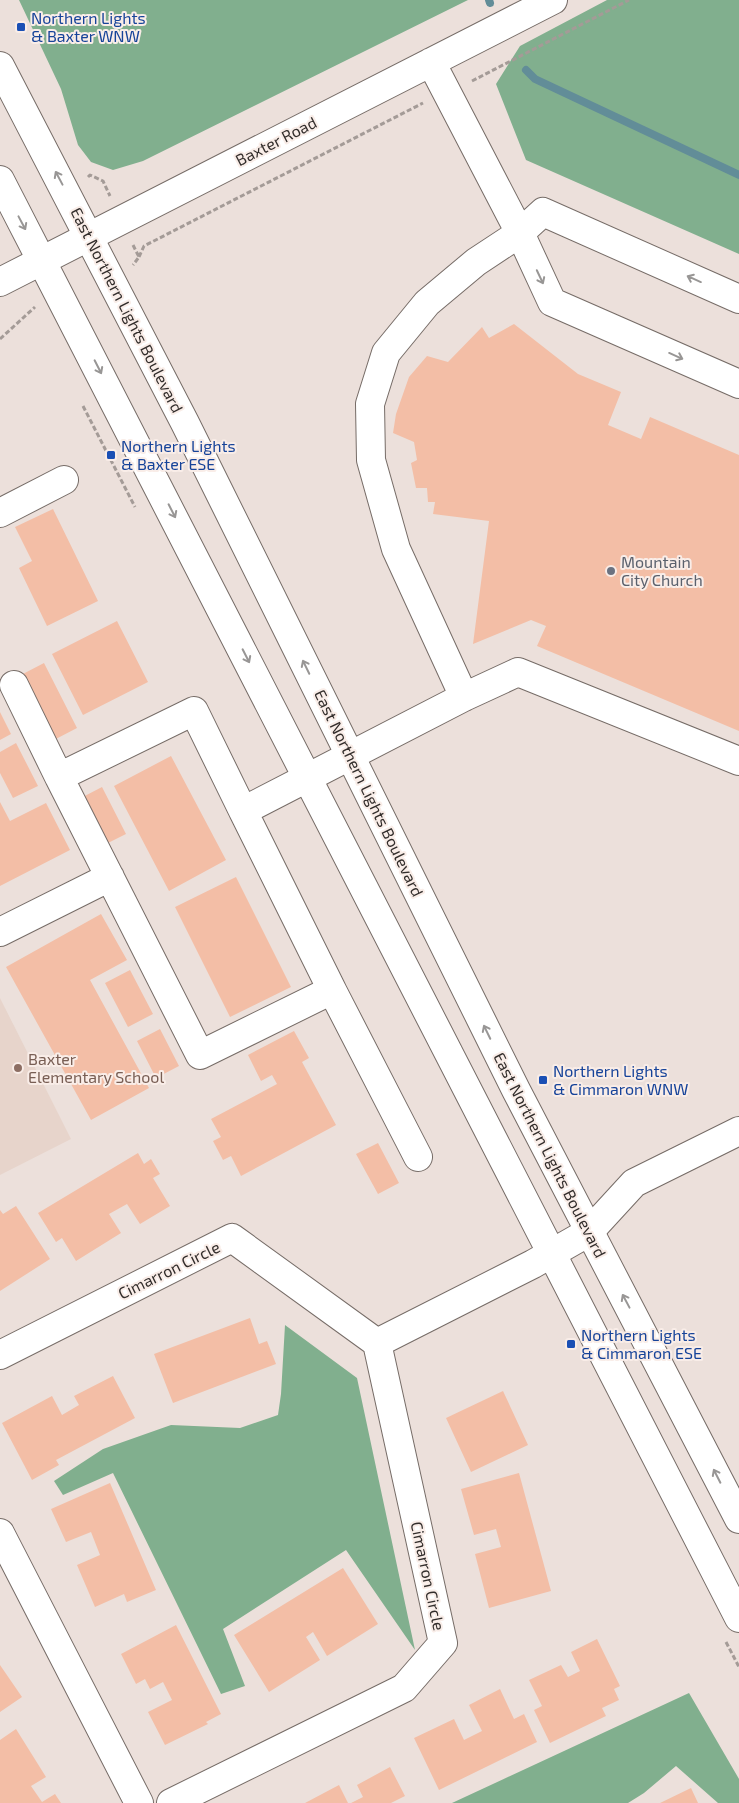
<svg xmlns="http://www.w3.org/2000/svg" width="739" height="1803" viewBox="0 0 739 1803" font-family="'Exo 2',sans-serif">
<style>
.built{fill:#e7d4cb}
.forest{fill:#81af8e}
.lines{fill:none;stroke-linecap:round;stroke-linejoin:round}
.stream{stroke:#628d98;stroke-width:8}
.building{fill:#f3bea6}
.minor-casing{stroke:#766c67;stroke-width:30}
.major-casing{stroke:#766c67;stroke-width:30}
.path{stroke:#a49b97;stroke-width:3;stroke-dasharray:5 2.5;stroke-linecap:butt}
.minor{stroke:#fff;stroke-width:28}
.major{stroke:#fff;stroke-width:28}
.oneway{stroke:#989695}
.transit-dot{fill:#1a4fb4;stroke:#f9ede8;stroke-width:2}
.worship-dot{fill:#6b7280;stroke:#f9ede8;stroke-width:2}
.education-dot{fill:#8d6e63;stroke:#f9ede8;stroke-width:2}
.labels{text-anchor:middle;stroke-width:4;stroke-linejoin:round;paint-order:stroke}
.transit-label{font-size:16px;fill:#164399;stroke:#f9ede8;text-anchor:start}
.street-label{font-size:16px;fill:#322d2b;stroke:#f9ede8}
.worship-label{font-size:16px;fill:#5b616d;stroke:#f9ede8;text-anchor:start}
.education-label{font-size:16px;fill:#785e54;stroke:#f9ede8;text-anchor:start}
</style>
<rect width="100%" height="100%" fill="#ece0db"/>
<path class="built" d="M0,998L71,1139L0,1175Z"/>
<path class="forest" d="M19,0H468L143,161L113,170L91,162L78,145L61,89Z
M607,0H739V254L526,160L496,84L520,46Z
M285,1325L357,1378L415,1650L346,1550L223,1629L245,1686L221,1694L113,1473L63,1495L54,1481L103,1449L171,1425L240,1428L278,1415L281,1394Z
M689,1693L739,1779V1803H718L676,1766L644,1793L628,1803H452Z"/>
<g class="lines">
<path class="stream" d="M489,0L490,3
M526,70L535,79L739,175"/>
</g>
<path class="building" d="M514,324L578,374L621,392L608,425L641,439L650,417L739,455V731L537,646L546,626L531,620L473,644L489,521L433,514L435,502H428L427,488H416L411,463L417,460L414,442L393,433L396,414L409,377L427,356L448,362L482,327L489,338Z
M53,509L98,601L47,626L19,568L32,561L15,527Z
M117,621L148,682L83,715L52,654Z
M44,663L77,728L52,741L19,676Z
M0,712L11,734L0,740Z
M16,743L38,786L13,798L0,773V752Z
M171,756L226,860L169,891L114,786Z
M102,787L126,834L100,847L77,800Z
M0,802L10,821L46,803L70,850L0,886Z
M236,877L291,987L230,1017L175,907Z
M101,914L127,960L90,980L149,1088L91,1120L6,967Z
M130,970L153,1014L128,1027L105,983Z
M160,1029L179,1066L156,1078L137,1041Z
M294,1031L309,1058L302,1062L336,1125L241,1176L231,1156L223,1160L213,1141L221,1137L211,1119L277,1084L272,1075L261,1081L248,1055Z
M378,1143L399,1183L378,1194L356,1154Z
M138,1153L144,1164L151,1159L160,1174L153,1178L170,1206L140,1224L127,1204L109,1214L121,1233L76,1261L62,1238L56,1242L38,1213Z
M16,1206L50,1259L0,1291V1210L3,1214Z
M250,1318L259,1344L267,1341L276,1364L173,1403L154,1354Z
M113,1376L135,1418L56,1460L59,1465L32,1480L2,1423L52,1396L62,1415L79,1405L74,1396Z
M503,1391L528,1445L471,1472L446,1418Z
M519,1473L551,1591L489,1608L475,1554L501,1547L496,1529L474,1535L461,1489Z
M110,1483L156,1590L127,1602L124,1594L95,1607L77,1565L100,1555L91,1532L66,1542L51,1509Z
M343,1568L378,1624L327,1656L313,1632L306,1637L320,1660L269,1692L234,1635Z
M176,1625L221,1714L206,1722L208,1724L165,1745L148,1712L172,1700L163,1682L150,1689L145,1679L136,1684L121,1654Z
M597,1639L620,1686L614,1689L619,1700L602,1708L606,1716L550,1743L534,1710L542,1706L529,1680L561,1665L568,1677L580,1671L571,1652Z
M0,1665L22,1697L0,1712Z
M500,1689L514,1719L524,1714L537,1742L439,1790L414,1738L454,1719L464,1740L482,1731L469,1705Z
M16,1729L46,1777L31,1786L42,1802L55,1794L61,1803H0V1740Z
M390,1767L405,1796L391,1803H351L363,1797L357,1785Z
M339,1785L348,1803H305Z
M691,1788L698,1803H660Z"/>
<g class="lines">
<g class="minor-casing">
<path id="minor" d="M431,62L520,233L552,302L739,384
M0,282L553,0
M0,513L64,480
M14,685L59,777
M464,697L396,549L371,460L370,404L386,353L427,303L476,262L520,233L543,212L739,299
M243,811L332,990L200,1055L59,777L194,711L243,811L464,697L518,672L739,761
M0,932L110,877
M332,990L418,1157
M377,1343L533,1264L589,1232L634,1183L739,1131
M0,1355L232,1238L377,1343L443,1643L404,1688L171,1803
M0,1533L139,1803"/>
</g>
<g class="major-casing">
<path id="major" d="M0,66L185,423L516,1090L739,1519
M0,180L739,1618"/>
</g>
<path class="path" d="M472,81L629,0
M88,177L90,175L103,181L110,196
M133,245L139,257L133,265
M139,257L144,246L423,103
M0,339L35,307
M83,406L135,507
M726,1642L739,1667"/>
<use href="#minor" class="minor"/>
<use href="#major" class="major"/>
</g>
<defs><path id="oneway-shaft" d="M-6 0H5M1.5-3L5.5 0L1.5 3" fill="none" stroke-width="1.6" stroke-linecap="round" stroke-linejoin="round" transform="scale(1.25)"/></defs>
<g class="oneway">
<use href="#oneway-shaft" transform="translate(59 178) rotate(-118)"/>
<use href="#oneway-shaft" transform="translate(22 223) rotate(62)"/>
<use href="#oneway-shaft" transform="translate(540 277) rotate(65)"/>
<use href="#oneway-shaft" transform="translate(694 279) rotate(-156)"/>
<use href="#oneway-shaft" transform="translate(676 356) rotate(24)"/>
<use href="#oneway-shaft" transform="translate(98 367) rotate(63)"/>
<use href="#oneway-shaft" transform="translate(172 511) rotate(63)"/>
<use href="#oneway-shaft" transform="translate(246 656) rotate(63)"/>
<use href="#oneway-shaft" transform="translate(306 667) rotate(-116)"/>
<use href="#oneway-shaft" transform="translate(487 1032) rotate(-116)"/>
<use href="#oneway-shaft" transform="translate(626 1301) rotate(-118)"/>
<use href="#oneway-shaft" transform="translate(717 1476) rotate(-117)"/>
</g>
<g class="transit-dot">
<rect x="16" y="22" width="10" height="10" rx="2.5"/>
<rect x="106" y="450" width="10" height="10" rx="2.5"/>
<rect x="538" y="1075" width="10" height="10" rx="2.5"/>
<rect x="566" y="1339" width="10" height="10" rx="2.5"/>
</g>
<circle class="worship-dot" cx="611" cy="571" r="5"/>
<circle class="education-dot" cx="18" cy="1068" r="5"/>
<g class="labels">
<g class="transit-label">
<text x="31" y="24">Northern Lights<tspan x="31" dy="18">&amp; Baxter WNW</tspan></text>
<text x="121" y="452">Northern Lights<tspan x="121" dy="18">&amp; Baxter ESE</tspan></text>
<text x="553" y="1077">Northern Lights<tspan x="553" dy="18">&amp; Cimmaron WNW</tspan></text>
<text x="581" y="1341">Northern Lights<tspan x="581" dy="18">&amp; Cimmaron ESE</tspan></text>
</g>
<g class="street-label">
<text transform="translate(276 141) rotate(-27)" y="6">Baxter Road</text>
<text transform="translate(127 310) rotate(63)" y="6">East Northern Lights Boulevard</text>
<text transform="translate(369 793) rotate(64)" y="6">East Northern Lights Boulevard</text>
<text transform="translate(550 1155) rotate(63)" y="6">East Northern Lights Boulevard</text>
<text transform="translate(169 1270) rotate(-26)" y="6">Cimarron Circle</text>
<text transform="translate(428 1576) rotate(78)" y="6">Cimarron Circle</text>
</g>
<g class="worship-label">
<text x="621" y="568">Mountain<tspan x="621" dy="18">City Church</tspan></text>
</g>
<g class="education-label">
<text x="28" y="1065">Baxter<tspan x="28" dy="18">Elementary School</tspan></text>
</g>
</g>
</svg>
